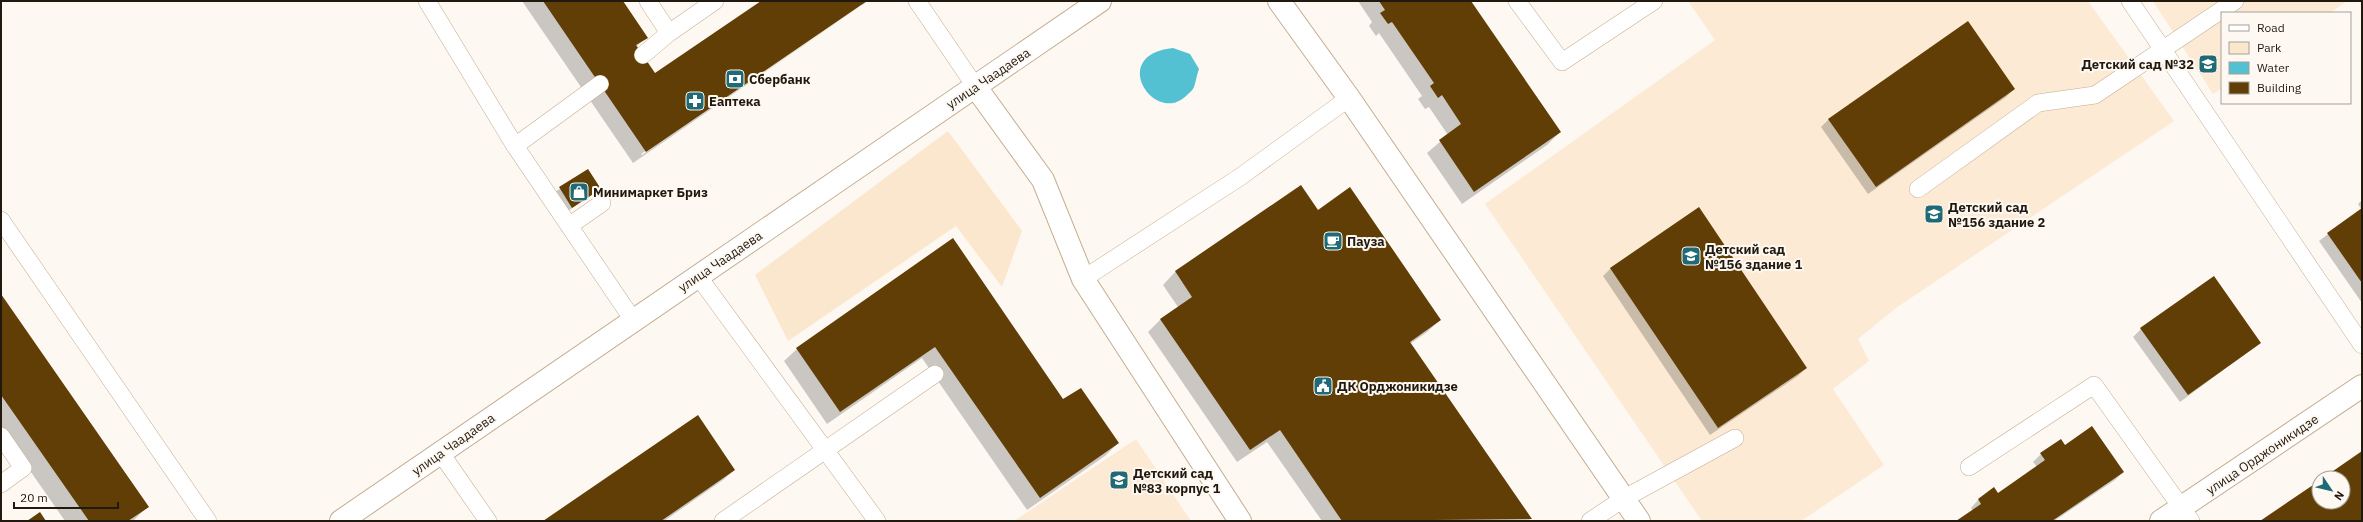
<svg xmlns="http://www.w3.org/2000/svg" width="2363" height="522" viewBox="0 0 2363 522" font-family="'IBM Plex Sans',sans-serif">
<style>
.built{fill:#fcead4}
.green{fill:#fbe7ce}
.water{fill:#53c1d2}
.shadow{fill:#0003;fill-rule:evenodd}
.building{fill:#613e05}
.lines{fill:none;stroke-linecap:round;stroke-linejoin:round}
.service-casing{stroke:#c5ad91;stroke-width:18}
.minor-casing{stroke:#c5ad91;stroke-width:24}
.tertiary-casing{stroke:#c5ad91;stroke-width:24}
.service{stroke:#fff;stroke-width:17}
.minor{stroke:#fff;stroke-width:22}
.tertiary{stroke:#fff;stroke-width:22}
.labels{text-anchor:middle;stroke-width:4;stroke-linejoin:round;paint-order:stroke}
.poi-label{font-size:13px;font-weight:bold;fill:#22190e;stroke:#fdf8f2;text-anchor:start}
.street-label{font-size:13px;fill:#22190e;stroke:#fdf8f2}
</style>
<rect width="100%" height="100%" fill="#fdf8f2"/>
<path class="built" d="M1688,1H2088L2174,121L1896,308L1858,339L1869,361L1833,389L1884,465L1801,521H1702L1485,204L1715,40Z
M2153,1H2347L2330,13H2222V88L2213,94Z
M1136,439L1191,521H1014Z"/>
<path class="green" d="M948,131L1022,231L1002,287L956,226L788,341L755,275Z"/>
<path class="water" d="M1173,48L1190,54L1199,69C1197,74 1196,81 1194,87C1193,90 1189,93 1186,96C1155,126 1107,55 1173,48Z"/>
<path class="shadow" d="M522,1H621L646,37L636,47L655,74L762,1H868L633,163ZM862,3V5L642,155L641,154Z
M1358,1H1470L1560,132L1547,145L1462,204L1427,153L1448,135L1429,107L1425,109L1418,99L1422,96L1379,33L1376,36L1369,26L1372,22Z
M2014,89L2006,97L1868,194L1821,127L1829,119Z
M587,171L599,189L568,211L555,192Z
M1301,186L1318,211L1440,320L1427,332L1410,344L1530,519L1528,521H1322L1267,442L1237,462L1148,332L1160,320L1178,307L1163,285L1175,272Z
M2362,200V303L2319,241L2361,209L2358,204Z
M953,239L1063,401L1118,443L1105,456L1027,510L922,358L827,424L784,361L797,349Z
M1611,268L1806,368L1798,376L1710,435L1603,276Z
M1,296L148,506L133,521H65L1,429Z
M2141,329L2260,343L2180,402L2133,337Z
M2041,454L2123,472L2115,480L2054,521H1958L1973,511L1971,508L1978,500L1997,494L2037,467L2033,462Z
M734,470L723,480L664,521H545Z"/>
<path class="building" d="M543,1H623L648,38L636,45L655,73L761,1H867L646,152Z
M1379,1H1471L1561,132L1474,192L1439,140L1461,124L1442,95L1438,98L1430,86L1434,83L1392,22L1388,24L1380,13L1385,10Z
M1968,21L2015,89L1876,187L1828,119Z
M588,169L601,189L572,208L559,187Z
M1301,185L1318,210L1350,187L1441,320L1410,342L1532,519L1342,521L1280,430L1250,450L1160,319L1192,297L1175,271Z
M1699,207L1807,368L1718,428L1610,268Z
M2362,208V283L2327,233Z
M953,238L1063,399L1081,388L1119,443L1040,498L935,347L840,412L796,348Z
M2214,276L2261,343L2188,395L2140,328Z
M1,294L149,507L128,521H89L1,395Z
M698,415L735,470L661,521H543Z
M2092,426L2124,472L2052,521H1956L1981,504L1978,499L1994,487L1998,493L2045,460L2040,453L2061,439L2065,445Z
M2362,451V521H2260L2319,481V502H2343V478H2323Z
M40,512L46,521H27Z"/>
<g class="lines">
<g class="service-casing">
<path id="service" d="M427,1L515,146L633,320
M648,1L669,33L715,1
M917,1L975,86
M1517,1L1562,62L1654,1
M2130,1L2362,345
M643,55L669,33
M515,146L600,84
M1918,189L2038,103L2095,95L2235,1
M1,220L208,521
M569,226L602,203
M698,276L877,521
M1083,279L1240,177L1349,98
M1,436L23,468L1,484
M440,452L488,521
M1969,467L2094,385L2191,521
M723,521L935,374
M1590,521L1623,499L1735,438"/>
</g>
<g class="minor-casing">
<path id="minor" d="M1279,1L1349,98L1639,521
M975,86L1043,180L1083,279L1240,521
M2161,521L2362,386"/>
</g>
<g class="tertiary-casing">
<path id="tertiary" d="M341,521L1100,1"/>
</g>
<use href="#service" class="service"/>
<use href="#minor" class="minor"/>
<use href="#tertiary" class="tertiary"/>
</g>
<defs>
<g id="school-square" transform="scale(1)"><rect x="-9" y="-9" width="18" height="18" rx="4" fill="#206a75" stroke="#fdf8f2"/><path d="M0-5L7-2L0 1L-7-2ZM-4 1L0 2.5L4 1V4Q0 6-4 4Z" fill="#fff"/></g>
<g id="bank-square" transform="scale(1)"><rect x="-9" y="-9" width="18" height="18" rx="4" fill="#206a75" stroke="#fdf8f2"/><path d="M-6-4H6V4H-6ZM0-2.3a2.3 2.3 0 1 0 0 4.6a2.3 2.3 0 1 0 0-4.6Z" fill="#fff"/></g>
<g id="pharmacy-square" transform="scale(1)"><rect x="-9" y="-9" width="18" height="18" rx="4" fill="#206a75" stroke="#fdf8f2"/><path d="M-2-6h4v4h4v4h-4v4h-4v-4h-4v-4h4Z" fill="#fff"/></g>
<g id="shop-square" transform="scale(1)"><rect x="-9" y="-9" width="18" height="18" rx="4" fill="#206a75" stroke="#fdf8f2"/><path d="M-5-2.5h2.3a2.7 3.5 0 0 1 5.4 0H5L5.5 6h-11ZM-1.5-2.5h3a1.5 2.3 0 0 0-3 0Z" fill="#fff"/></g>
<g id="cafe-square" transform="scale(1)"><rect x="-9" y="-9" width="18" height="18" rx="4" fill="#206a75" stroke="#fdf8f2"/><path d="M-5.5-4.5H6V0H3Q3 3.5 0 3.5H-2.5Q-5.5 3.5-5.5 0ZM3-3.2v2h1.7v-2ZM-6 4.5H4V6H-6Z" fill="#fff"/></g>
<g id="civic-square" transform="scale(1)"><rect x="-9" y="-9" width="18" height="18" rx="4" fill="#206a75" stroke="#fdf8f2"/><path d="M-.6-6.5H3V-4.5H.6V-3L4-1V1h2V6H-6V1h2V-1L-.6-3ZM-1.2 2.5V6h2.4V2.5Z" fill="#fff"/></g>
</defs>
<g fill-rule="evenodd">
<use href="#school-square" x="2208" y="64"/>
<use href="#bank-square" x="735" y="79"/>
<use href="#pharmacy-square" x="695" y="101"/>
<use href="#shop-square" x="579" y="192"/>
<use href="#school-square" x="1934" y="214"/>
<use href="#cafe-square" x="1333" y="241"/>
<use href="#school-square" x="1691" y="256"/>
<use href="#civic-square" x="1323" y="386"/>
<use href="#school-square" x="1119" y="480"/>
</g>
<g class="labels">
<g class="poi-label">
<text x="2194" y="69" text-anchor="end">Детский сад №32</text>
<text x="749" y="84">Сбербанк</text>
<text x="709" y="106">Еаптека</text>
<text x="593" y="197">Минимаркет Бриз</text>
<text x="1948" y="212">Детский сад<tspan x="1948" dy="15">№156 здание 2</tspan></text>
<text x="1347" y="246">Пауза</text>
<text x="1705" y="254">Детский сад<tspan x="1705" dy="15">№156 здание 1</tspan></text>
<text x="1337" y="391">ДК Орджоникидзе</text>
<text x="1133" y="478">Детский сад<tspan x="1133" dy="15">№83 корпус 1</tspan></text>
</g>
<g class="street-label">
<text transform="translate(988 78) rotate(-34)" y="5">улица Чаадаева</text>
<text transform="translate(720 261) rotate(-34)" y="5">улица Чаадаева</text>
<text transform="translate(453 444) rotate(-35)" y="5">улица Чаадаева</text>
<text transform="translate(2262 454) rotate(-34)" y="5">улица Орджоникидзе</text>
</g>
</g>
<rect width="2363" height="522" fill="none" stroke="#22190e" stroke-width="4"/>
<rect x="2221" y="12" width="130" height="92" fill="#fdf8f2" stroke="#a59f97"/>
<rect x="2229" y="25" width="20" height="6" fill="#ffffff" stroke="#a59f97"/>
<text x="2257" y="32" font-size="12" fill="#22190e">Road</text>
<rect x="2229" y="42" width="20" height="12" fill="#fbe7ce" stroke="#a59f97"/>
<text x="2257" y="52" font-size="12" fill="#22190e">Park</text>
<rect x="2229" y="62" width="20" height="12" fill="#53c1d2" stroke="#a59f97"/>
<text x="2257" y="72" font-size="12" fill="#22190e">Water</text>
<rect x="2229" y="82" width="20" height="12" fill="#613e05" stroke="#a59f97"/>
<text x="2257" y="92" font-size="12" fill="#22190e">Building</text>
<g transform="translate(2331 490) rotate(125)"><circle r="19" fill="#fdf8f2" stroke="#a59f97"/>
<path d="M0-3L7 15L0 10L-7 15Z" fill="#206a75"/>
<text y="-6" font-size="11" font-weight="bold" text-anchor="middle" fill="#22190e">N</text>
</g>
<path d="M14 502v6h104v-6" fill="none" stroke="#22190e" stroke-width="2"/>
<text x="20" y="502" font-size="12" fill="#22190e" stroke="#fdf8f2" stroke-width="3" paint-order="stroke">20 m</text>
</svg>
